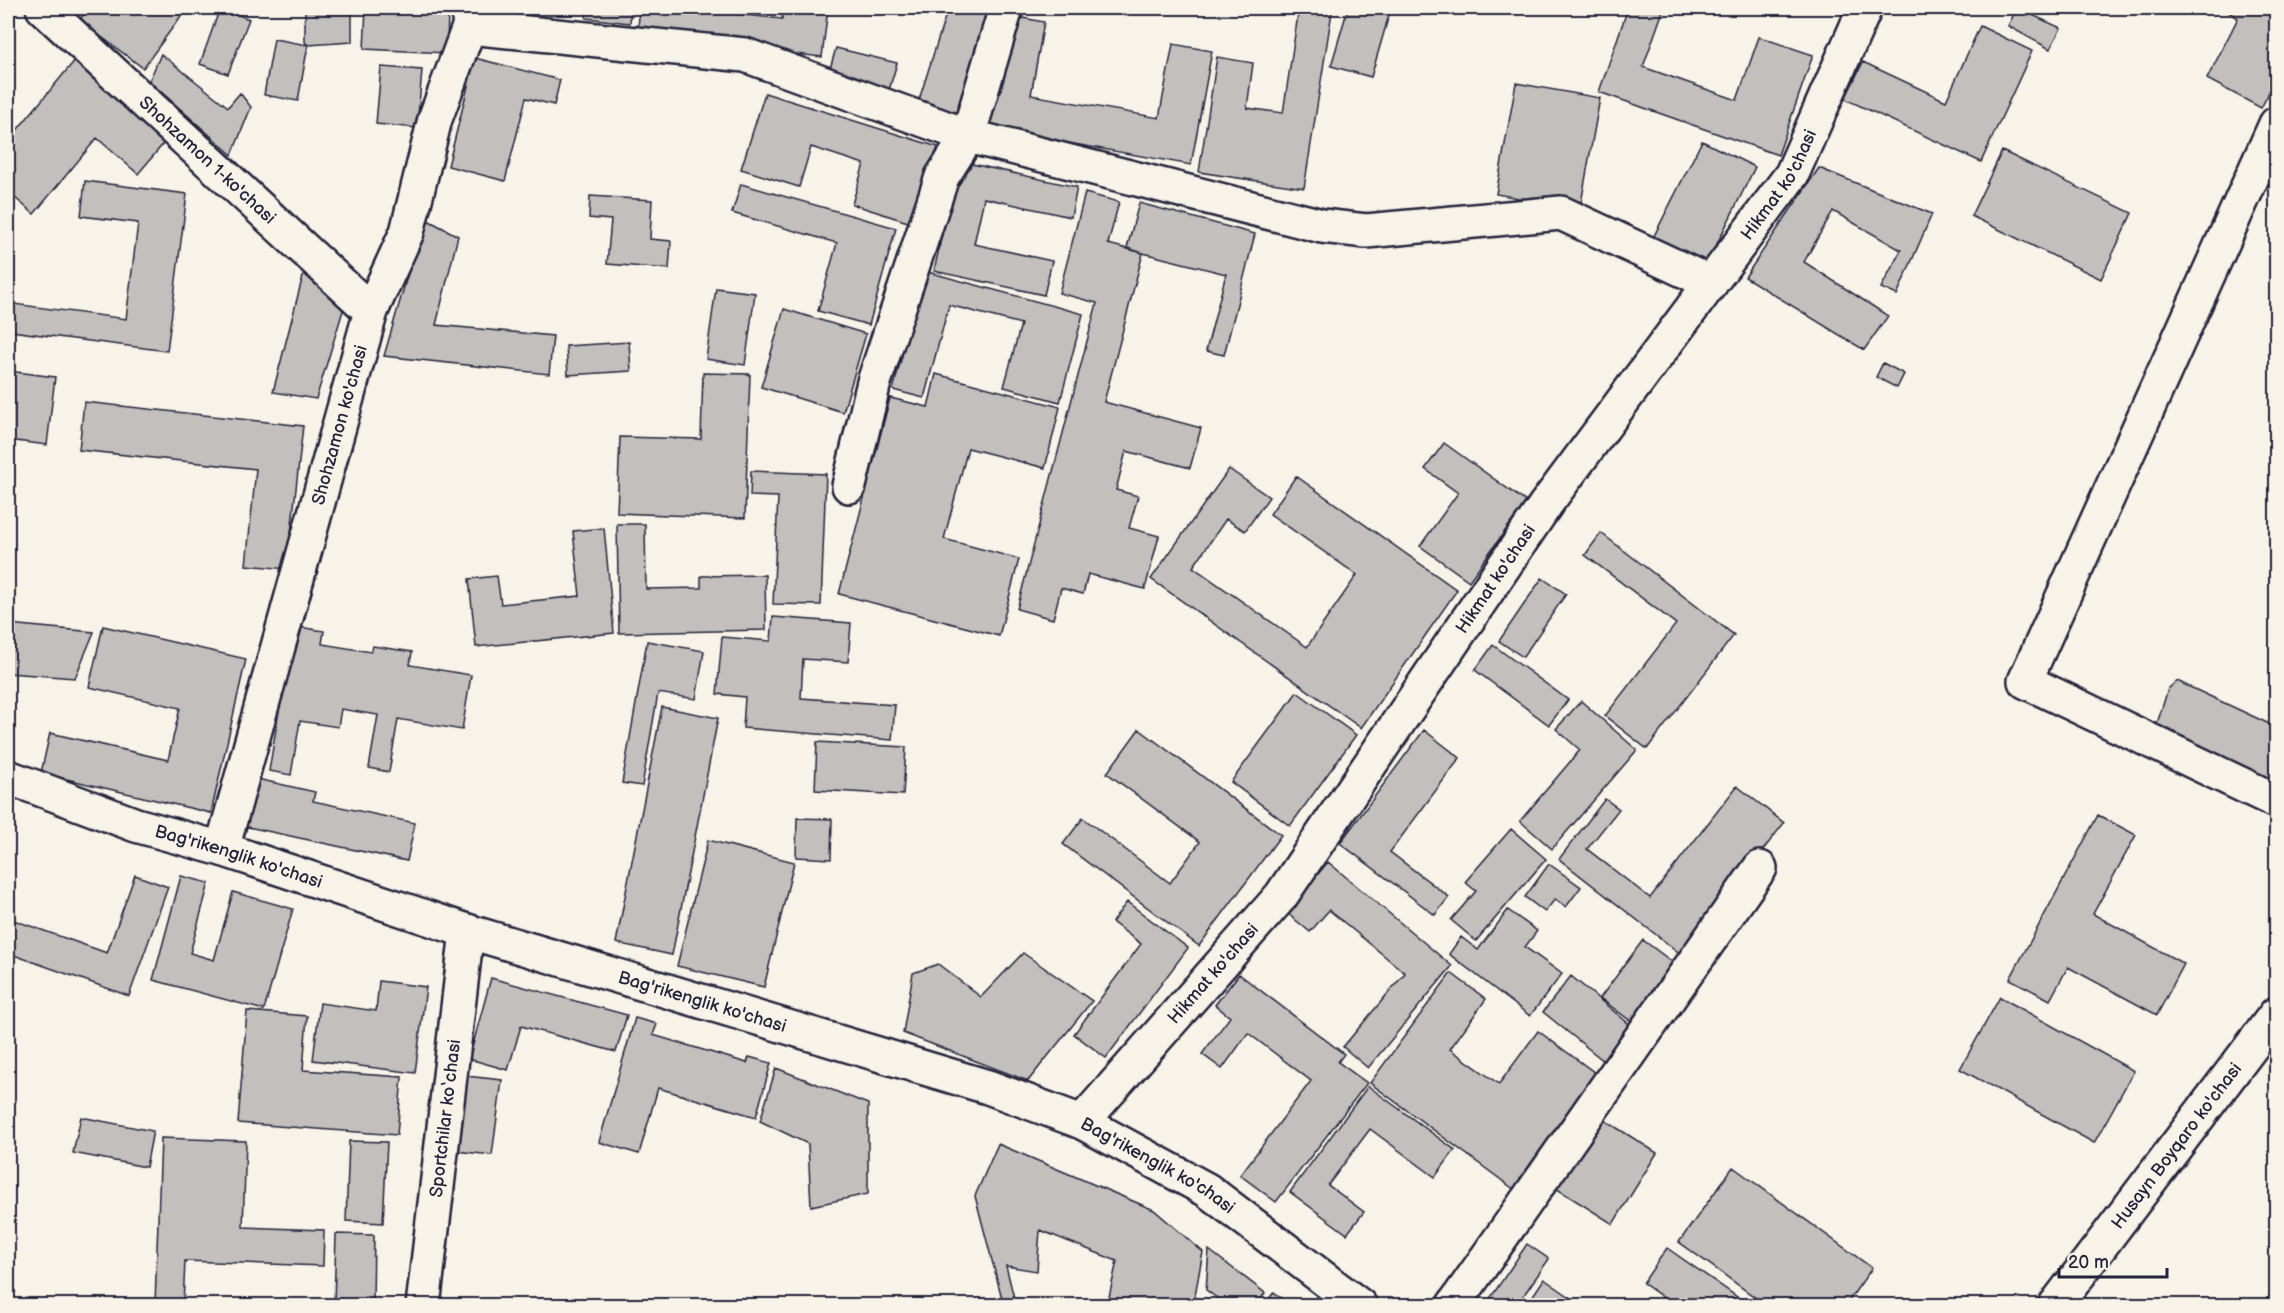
<svg xmlns="http://www.w3.org/2000/svg" width="2284" height="1313" viewBox="0 0 2284 1313" font-family="'Balsamiq Sans',sans-serif">
<style>
.building{fill:#c2bfbd;stroke:#22223b;stroke-width:1.5}
.lines{fill:none;stroke-linecap:round;stroke-linejoin:round}
.minor-casing{stroke:#22223b;stroke-width:38}
.tertiary-casing{stroke:#22223b;stroke-width:38}
.secondary-casing{stroke:#22223b;stroke-width:38}
.minor{stroke:#f7f3e8;stroke-width:33}
.tertiary{stroke:#f7f3e8;stroke-width:33}
.secondary{stroke:#f7f3e8;stroke-width:33}
.labels{text-anchor:middle;stroke-width:6;stroke-linejoin:round;paint-order:stroke}
.street-label{font-size:18px;fill:#22223b;stroke:#f7f3e8}
</style>
<rect width="100%" height="100%" fill="#f7f3e8"/>
<filter id="ink" filterUnits="userSpaceOnUse"><feTurbulence type="fractalNoise" baseFrequency=".0167" numOctaves="2"/><feDisplacementMap in="SourceGraphic" scale="12" xChannelSelector="R" yChannelSelector="G"/><feConvolveMatrix kernelMatrix="1 2 1 2 8 2 1 2 1" color-interpolation-filters="sRGB"/></filter>
<g filter="url(#ink)">
<path class="building" d="M89,8H187L143,68L79,20Z
M220,8L249,19L228,74L200,64Z
M305,8H352V42L308,45L305,42Z
M366,8H448L447,53L364,49Z
M587,8H631L630,23L586,18Z
M640,8H680L782,19L783,8H828L822,57L637,36Z
M948,8H981L990,10L957,116L918,103Z
M1299,8L1332,12L1304,188L1199,172L1217,57L1253,63L1247,108L1283,113Z
M1348,8H1391L1371,77L1331,66Z
M1628,8H1664L1643,67L1737,100L1759,37L1813,55L1778,155L1599,92Z
M2017,8L2061,28L2050,49L2008,26Z
M2222,8H2276V79L2261,108L2207,79L2238,18Z
M1007,15L1044,22L1031,95L1159,118L1173,44L1212,51L1191,165L986,128Z
M1980,26L2032,51L1981,162L1845,99L1863,62L1946,101Z
M274,39L308,45L298,101L264,95Z
M836,48L897,63L887,97L827,79Z
M161,54L228,107L240,93L251,107L232,155L149,81Z
M475,58L560,80L554,105L526,98L505,181L448,166Z
M76,59L169,137L138,174L97,138L34,214L8,192V141Z
M381,67L422,70L417,128L376,124Z
M1516,83L1600,98L1580,209L1496,194Z
M765,93L938,147L914,224L852,204L864,164L811,147L799,187L741,169Z
M1702,141L1755,167L1707,264L1653,238Z
M2002,151L2132,213L2101,279L1971,216Z
M958,161L1077,187L1071,217L984,198L974,244L1052,261L1044,295L934,271Z
M1819,168L1932,214L1897,295L1881,288L1901,250L1833,211L1804,262L1888,316L1864,350L1745,277Z
M85,181L187,194L167,351L11,331L14,304L126,319L138,223L81,216Z
M741,184L896,228L869,325L818,311L837,243L732,213Z
M1085,193L1119,202L1108,244L1143,253L1104,402L1201,428L1190,468L1126,451L1116,490L1138,496L1129,528L1159,536L1145,589L1088,574L1083,594L1061,588L1053,619L1017,609L1097,303L1059,293Z
M590,196L652,200L650,239L671,241L669,269L607,264L611,220L589,218Z
M1139,203L1255,234L1224,355L1206,351L1226,274L1143,253L1127,248Z
M424,218L458,236L436,325L553,336L549,374L384,356Z
M305,268L345,304L316,399L273,392Z
M924,271L1083,314L1060,402L1004,387L1021,324L949,305L924,398L893,390Z
M716,288L755,293L745,365L706,359Z
M784,309L866,334L843,412L761,387Z
M629,342L631,371L568,375L566,346Z
M1883,363L1904,374L1897,388L1876,377Z
M8,371L55,377L47,445L8,440Z
M703,373L750,374L745,518L617,513L620,437L701,439Z
M936,374L1060,407L1045,468L968,448L944,539L1019,559L999,636L839,594L890,398L928,407Z
M84,402L303,426L287,569L246,565L256,469L79,450Z
M1444,443L1526,502L1469,581L1420,546L1458,493L1425,469Z
M8,451H10L11,503H8Z
M1229,469L1269,497L1245,531L1226,519L1193,567L1307,647L1357,575L1270,514L1296,476L1457,590L1361,728L1151,579Z
M751,471L826,474L821,605L773,604L778,497L750,496Z
M617,524H645L646,589L701,588V576L765,575L766,630L619,633Z
M604,528L614,633L476,647L469,579L497,576L501,604L580,596L573,531Z
M1601,533L1734,635L1647,749L1605,716L1676,624L1585,555Z
M1542,578L1566,594L1523,657L1499,641Z
M773,617L851,623L848,662L803,659L801,698L895,705L892,740L743,728L745,697L717,694L722,637L771,641Z
M8,624L94,632L75,678L8,673Z
M103,626L246,659L211,813L41,773L50,733L168,760L180,708L89,687Z
M293,626L324,631L322,644L371,652L373,646L412,652L410,665L471,675L462,730L398,719L389,772L369,768L378,715L341,709L338,727L300,721L291,775L269,771Z
M647,641L704,651L696,699L658,693L642,786L622,783Z
M1493,645L1568,700L1549,725L1475,670Z
M2177,681L2276,727V786L2155,730L2168,689Z
M1297,692L1356,735L1290,826L1231,782Z
M1581,701L1637,750L1552,849L1520,821L1580,750L1556,729Z
M662,707L718,718L672,955L616,943Z
M1139,729L1281,835L1199,946L1063,844L1083,818L1170,883L1200,842L1107,773Z
M1424,730L1460,758L1390,852L1449,897L1435,915L1340,843Z
M817,742L906,747L903,795L815,790Z
M253,778L315,792L313,801L415,823L407,861L243,826Z
M1737,786L1784,823L1682,955L1559,859L1605,799L1619,809L1587,849L1650,898Z
M2098,815L2136,835L2093,914L2184,964L2157,1015L2068,967L2050,1000L2010,979Z
M797,818L832,819L831,859L796,857Z
M1511,829L1546,859L1476,941L1451,920L1476,891L1465,882Z
M708,840L794,862L764,987L677,966Z
M1328,862L1452,966L1368,1068L1343,1047L1405,973L1329,910L1310,932L1286,912Z
M1549,864L1581,887L1566,907L1555,899L1545,912L1525,897Z
M135,875L168,887L129,996L8,953V918L107,953Z
M181,876L209,883L190,953L214,960L233,892L293,909L264,1010L153,980Z
M1127,902L1188,948L1106,1058L1074,1034L1141,944L1112,922Z
M1508,910L1537,931L1525,947L1562,974L1530,1016L1449,954L1461,937L1478,950Z
M1643,940L1679,967L1636,1025L1600,998Z
M1023,953L1092,1001L1028,1081L903,1033L913,973L938,964L981,997Z
M1451,973L1486,999L1450,1049L1499,1084L1538,1031L1602,1078L1519,1193L1370,1083Z
M1239,974L1344,1054L1338,1062L1367,1083L1276,1202L1240,1175L1311,1081L1248,1033L1222,1069L1202,1054L1230,1017L1215,1005Z
M1571,976L1633,1027L1605,1062L1543,1012Z
M491,978L627,1015L616,1052L521,1026L508,1070L469,1059Z
M379,981L426,987L415,1073L313,1060L320,1003L376,1011Z
M2000,997L2134,1071L2094,1143L1960,1069Z
M247,1011L307,1016L303,1070L402,1077L397,1135L238,1123Z
M635,1018L657,1024L653,1035L747,1063L749,1057L771,1063L756,1117L658,1088L639,1154L599,1142Z
M776,1068L868,1104V1194L811,1206L808,1144L760,1121Z
M466,1076L502,1080L492,1155L456,1151Z
M1368,1086L1455,1150L1435,1177L1370,1129L1328,1185L1364,1212L1347,1234L1290,1192Z
M1598,1116L1657,1153L1613,1224L1554,1187Z
M81,1117L153,1131L146,1167L73,1153Z
M161,1138L246,1141L243,1227L324,1230L323,1266L185,1261L183,1305L155,1304Z
M349,1141L387,1142L383,1223L346,1221Z
M998,1144L1154,1210L1203,1252L1193,1306H1107L1117,1261L1040,1230L1037,1271L1006,1266L1016,1306H1004L975,1196Z
M1733,1167L1872,1268L1845,1306H1767L1679,1242Z
M336,1234L374,1235L373,1306H334Z
M1527,1244L1549,1259L1516,1306H1485Z
M1667,1248L1750,1306H1675L1643,1283Z
M1209,1250L1265,1293L1256,1306H1228L1206,1290Z
M1544,1279L1583,1306H1526Z
M1274,1292L1291,1306H1264Z"/>
<g class="lines">
<g class="minor-casing">
<g id="minor">
<path id="s1" d="M43,8L371,311"/>
<path d="M469,27L745,55L968,136L1322,226L1366,231L1561,213L1711,283"/>
<path d="M2276,124L2025,681L2276,801"/>
<path d="M849,486L874,382L942,177L968,136L1006,8"/>
<path id="s2" d="M222,849L371,311L407,232L435,119L469,27L470,8"/>
<path id="s3" d="M1082,1122L1281,896L1546,504L1792,174L1865,8"/>
<path d="M1453,1306L1760,868"/>
</g>
</g>
<g class="tertiary-casing">
<g id="tertiary">
<path id="s4" d="M423,1306L467,931"/>
</g>
</g>
<g class="secondary-casing">
<g id="secondary">
<path id="s5" d="M8,777L136,825L222,849L467,931L988,1087L1082,1122L1207,1190L1360,1306"/>
<path id="s6" d="M2055,1306L2276,1014"/>
</g>
</g>
<use href="#minor" class="minor"/>
<use href="#tertiary" class="tertiary"/>
<use href="#secondary" class="secondary"/>
</g>
</g>
<g class="labels">
<g class="street-label">
<text dy="6" stroke="none"><textPath href="#s1" startOffset="224">Shohzamon 1-ko'chasi</textPath></text>
<text dy="6" stroke="none"><textPath href="#s3" startOffset="1170">Hikmat ko'chasi</textPath></text>
<text dy="6" stroke="none"><textPath href="#s2" startOffset="440">Shohzamon ko'chasi</textPath></text>
<text dy="6" stroke="none"><textPath href="#s3" startOffset="684">Hikmat ko'chasi</textPath></text>
<text dy="6" stroke="none"><textPath href="#s5" startOffset="244">Bag'rikenglik ko'chasi</textPath></text>
<text dy="6" stroke="none"><textPath href="#s3" startOffset="198">Hikmat ko'chasi</textPath></text>
<text dy="6" stroke="none"><textPath href="#s5" startOffset="730">Bag'rikenglik ko'chasi</textPath></text>
<text dy="6" stroke="none"><textPath href="#s4" startOffset="189">Sportchilar ko‘chasi</textPath></text>
<text dy="6" stroke="none"><textPath href="#s6" startOffset="201">Husayn Boyqaro ko'chasi</textPath></text>
<text dy="6" stroke="none"><textPath href="#s5" startOffset="1216">Bag'rikenglik ko'chasi</textPath></text>
</g>
</g>
<rect width="2284" height="1313" fill="none" stroke="#f7f3e8" stroke-width="30"/>
<rect x="15" y="15" width="2254" height="1283" fill="none" stroke="#22223b" stroke-width="2" filter="url(#ink)"/>
<path d="M2059 1268v9h108v-9" fill="none" stroke="#22223b" stroke-width="3"/>
<text x="2068" y="1268" font-size="18" fill="#22223b" stroke="#f7f3e8" stroke-width="4.5" paint-order="stroke">20 m</text>
</svg>
